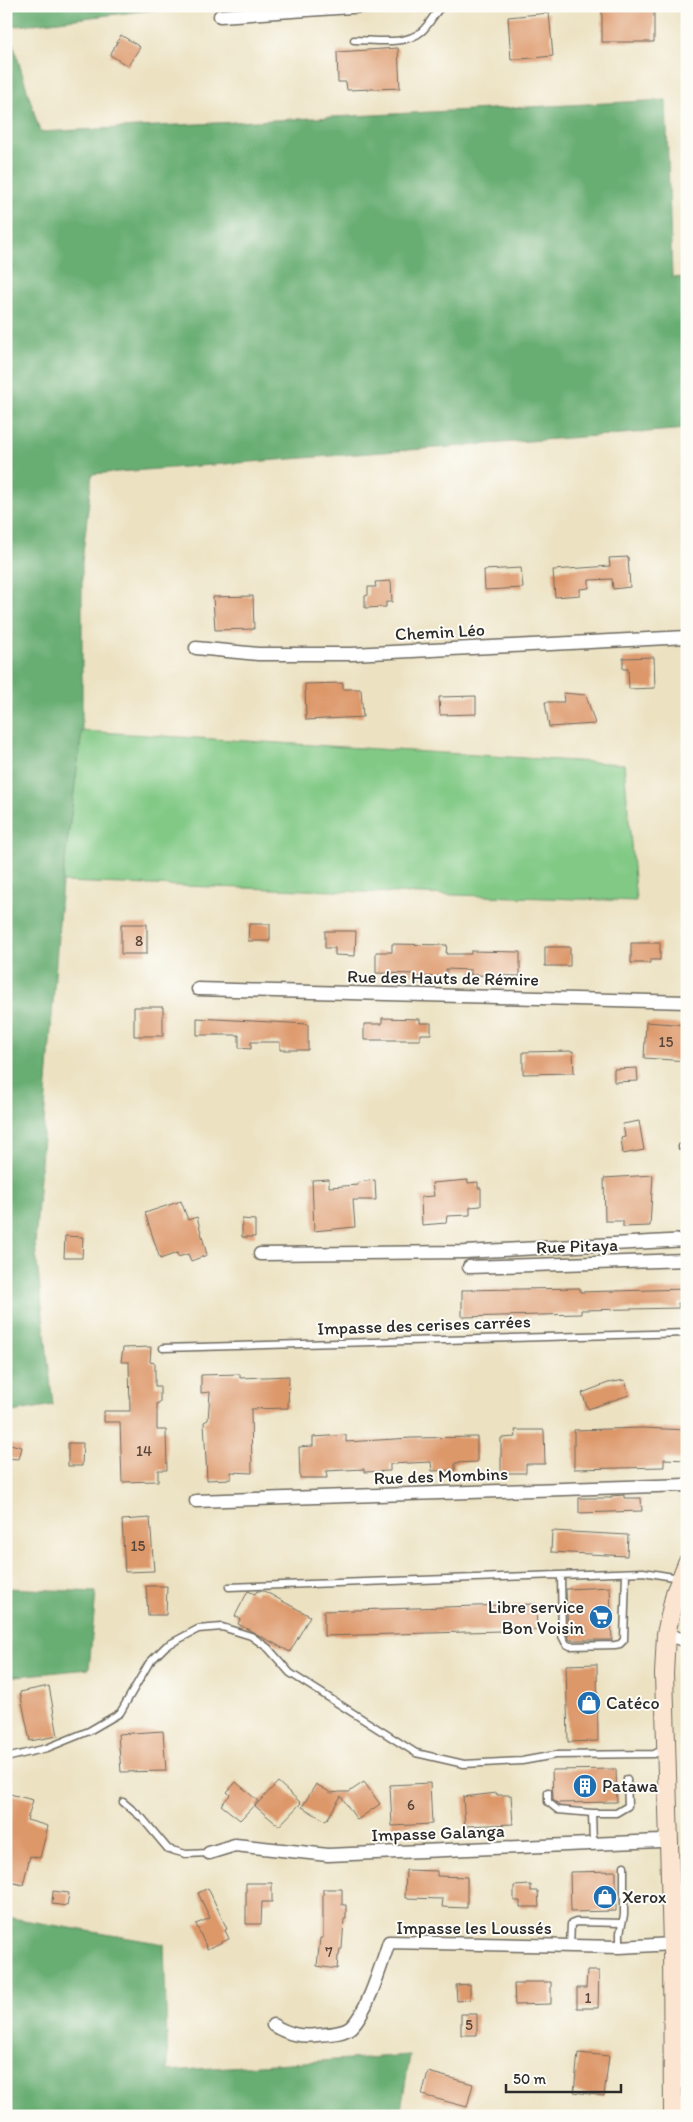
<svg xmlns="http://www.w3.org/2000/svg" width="693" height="2122" viewBox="0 0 693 2122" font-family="Itim,sans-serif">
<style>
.green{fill:#81c985;stroke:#567a58}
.forest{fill:#68ad72;stroke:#4a6c4e}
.building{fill:#dd986a}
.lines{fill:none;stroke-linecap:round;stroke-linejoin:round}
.lane-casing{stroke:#6f6b60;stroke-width:9}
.street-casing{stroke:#6f6b60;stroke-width:15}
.secondary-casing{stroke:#6f6b60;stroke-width:20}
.lane{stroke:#fff;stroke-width:6}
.street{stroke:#fff;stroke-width:12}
.secondary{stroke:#fce5d0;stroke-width:18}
.labels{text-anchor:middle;stroke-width:4;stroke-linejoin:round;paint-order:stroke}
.number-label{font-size:15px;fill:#58463b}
.street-label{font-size:18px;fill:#2b2b2b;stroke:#fdfcf7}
.poi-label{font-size:18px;fill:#2b2b2b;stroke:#fdfcf7;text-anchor:start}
</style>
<rect width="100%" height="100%" fill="#fdfcf7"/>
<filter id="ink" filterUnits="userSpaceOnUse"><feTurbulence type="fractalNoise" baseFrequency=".02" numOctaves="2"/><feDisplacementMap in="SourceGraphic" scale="10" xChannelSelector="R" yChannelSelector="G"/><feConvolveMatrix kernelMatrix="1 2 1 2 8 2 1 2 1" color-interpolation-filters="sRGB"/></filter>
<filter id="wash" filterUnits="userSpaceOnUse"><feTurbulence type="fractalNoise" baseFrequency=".0096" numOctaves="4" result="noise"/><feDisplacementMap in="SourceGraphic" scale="20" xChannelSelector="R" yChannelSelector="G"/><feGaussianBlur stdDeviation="1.12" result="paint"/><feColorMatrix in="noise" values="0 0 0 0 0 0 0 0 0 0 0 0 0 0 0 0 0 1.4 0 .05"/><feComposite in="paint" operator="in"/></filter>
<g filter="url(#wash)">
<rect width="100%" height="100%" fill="#ece2c2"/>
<path class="green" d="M82,731L624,764L636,901L62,882Z"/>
<path class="forest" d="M6,6H160V9L8,27L40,132L666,100L672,277L687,278V429L92,474L82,562V731L62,882L35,1244L53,1405L6,1413Z
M6,1588L96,1592L89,1669L6,1677Z
M6,1917L164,1944L168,2071L410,2055L400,2116H6Z"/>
<g id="blocks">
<path class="building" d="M602,9H654V42H602Z
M549,13L553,56L511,60L508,17Z
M121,35L140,47L128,66L110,55Z
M398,48L400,88L347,90L346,82H338L337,52Z
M628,557L630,587L613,589L612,579L589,580V588L580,589V595L555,597L553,570L610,566L609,558Z
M521,568L523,588L485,590L484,570Z
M391,581L392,602H386V607L365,608V596L368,595V587H376L375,582Z
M253,596L254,629L215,630L213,597Z
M654,657L655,688L629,689L628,669H623V658Z
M343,683V689H361L363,717L306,720L305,684Z
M563,693L586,695L595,724L549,727L545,702H564Z
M476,696V714L440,715L439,697Z
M121,924H147V954H121Z
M249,924H270V941H248Z
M325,931H356L355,956L335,955V948H325Z
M631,943H660V960H650V963H631Z
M392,944L447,945L446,954H471V951L520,952V976L471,975V970L446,969V976L416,977V974L376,973V952H392Z
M545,947H570V966H545Z
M134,1007H163V1036H134Z
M197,1018L308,1024V1050H280V1042H251V1049L239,1048V1035H197Z
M382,1018L420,1019V1023H431V1034H420V1040H364V1024H382Z
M646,1022L687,1025V1061L644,1058Z
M573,1051L574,1073L523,1074V1052Z
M637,1068L638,1081L614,1082V1069Z
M639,1121L644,1150L623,1154L621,1138L625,1137L623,1124Z
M653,1175L650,1226L623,1227V1221H605L604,1178Z
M329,1179V1187L358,1185V1182L375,1180L376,1200H353L355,1227L314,1231L312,1180Z
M468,1180V1183L478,1182V1188H481V1206L470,1207V1215L447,1216L446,1223L422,1225L421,1197L434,1196L432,1183Z
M181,1201L188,1220L197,1217L207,1255L191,1261L188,1254L178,1257L177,1253L160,1259L145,1213Z
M242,1219L255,1220V1237H242Z
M65,1236L83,1237L82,1258H64Z
M580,1288V1292L686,1289V1303H678L679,1308L581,1310V1314L462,1317V1290Z
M151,1347L150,1362L155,1363V1386H160V1403H157V1430H166L167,1470H158V1481L122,1482L120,1422H104V1411H130L129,1362H121L123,1348Z
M240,1374V1378L289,1376L288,1408L251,1409L252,1473L231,1472V1479L207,1480L204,1422L208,1420L210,1392L201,1393V1375Z
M625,1380L629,1395L588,1409L582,1393L608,1383Z
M643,1428L687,1430V1460L664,1459V1467L574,1469V1430Z
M515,1430H544L545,1464H526V1473H501V1438L516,1437Z
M346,1435V1442L411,1438L477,1437V1462L455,1463V1470L432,1471L431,1462L390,1464V1471L364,1472V1469L326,1471L327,1478H300L299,1447L313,1446V1437Z
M6,1443L22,1447L19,1459L6,1458Z
M68,1443H83L82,1466H68Z
M624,1495V1498H641L642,1511L579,1513V1498H611V1496Z
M150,1518L154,1571L125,1572L122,1520Z
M552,1531L628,1535L627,1556L551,1552Z
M146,1586H167L166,1615H148Z
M610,1587L612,1640H570L568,1637L566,1589Z
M248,1591L255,1594L257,1591H264L310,1616L290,1652L238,1624L240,1619L235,1616Z
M536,1604L537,1630L324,1636V1611Z
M597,1664L598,1741L568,1742L566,1665Z
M49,1686L58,1736L30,1741L20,1692Z
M163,1731L166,1771L121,1772L118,1734Z
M616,1769L617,1802L557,1803L553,1800L552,1770Z
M236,1782L258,1801L240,1820L221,1805L230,1795L227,1792Z
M278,1782L301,1803L279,1826L255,1806Z
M364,1782L380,1804L357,1820L341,1796L326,1821L302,1807L316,1784L331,1793L340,1792H349Z
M430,1783L432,1824L392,1826L390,1785Z
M6,1793L33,1800L27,1820L48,1826L40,1858L30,1856L23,1885L6,1881Z
M497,1793V1795H511L513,1824L465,1826L463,1797Z
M406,1870L437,1871V1876L467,1877V1908L442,1907L443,1899L405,1898Z
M616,1871V1911L571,1912L570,1872Z
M246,1883H272V1902H262L261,1924H246Z
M531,1885V1891H538L539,1907H520V1901H514V1886Z
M208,1888L227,1929L225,1930L229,1939L207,1949L196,1924L210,1918L198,1893Z
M323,1889H342V1905H346V1919H344L342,1949H340L339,1956H338L337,1969L317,1966L320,1938H323Z
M53,1891L69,1893L67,1906L52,1904Z
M587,1971H599L598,2008H577V1988H586Z
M523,1982H551V2004L515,2005L514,1984H523Z
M470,1984V2000L457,2001L456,1985Z
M461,2014H477V2035H461Z
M578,2053L609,2056L604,2096L574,2092Z
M428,2072L473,2084L467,2107L422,2095Z"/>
</g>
</g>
<g filter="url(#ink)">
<use href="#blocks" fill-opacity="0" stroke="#6f6b60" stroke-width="1"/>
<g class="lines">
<g class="lane-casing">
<path id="lane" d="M354,40C374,40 406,46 422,31C430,24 434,13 442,6
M682,1147L687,1146
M163,1348L687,1333
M561,1575L562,1636L566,1644L570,1646L615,1645L620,1644L624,1640L626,1573
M229,1587L643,1572L679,1578
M6,1758L47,1748L89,1731L120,1713L149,1663L166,1646L198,1629L222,1627L251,1636L268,1648L290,1673L416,1753L464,1764L522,1761L555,1755L654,1754L664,1749
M548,1792V1802L558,1810L592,1813H616L628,1806L627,1779
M123,1802L142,1818L168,1849L186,1854L209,1853
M592,1813L593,1844
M570,1946L571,1924L576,1922L622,1923
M620,1947V1933L624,1915V1866
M673,1962L687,1966"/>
</g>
<g class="street-casing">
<path id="street" d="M220,16L366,6
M196,648L258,654H352L687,637
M198,989L687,1002
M260,1254L465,1252L687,1240
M469,1267L687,1260
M196,1501L687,1485
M666,1634L687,1641
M209,1853L235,1845L328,1855L660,1841L669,1836
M670,1886L687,1895
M273,2025C288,2034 300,2037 317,2035C328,2034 343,2034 351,2027C368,2011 381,1965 389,1942L620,1947L672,1944
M672,2082H687"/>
</g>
<g class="secondary-casing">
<path id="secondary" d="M673,2116L672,1944L664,1674L666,1634L675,1593L687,1563"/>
</g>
<use href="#lane" class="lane"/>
<use href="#street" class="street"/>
<use href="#secondary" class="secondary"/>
</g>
</g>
<defs>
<g id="supermarket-disc" transform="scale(1.25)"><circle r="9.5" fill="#1f6fb2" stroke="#fdfcf7"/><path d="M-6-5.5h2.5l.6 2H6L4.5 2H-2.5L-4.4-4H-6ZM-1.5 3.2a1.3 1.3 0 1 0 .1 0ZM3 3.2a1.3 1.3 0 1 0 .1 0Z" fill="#fff"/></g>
<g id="shop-disc" transform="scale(1.25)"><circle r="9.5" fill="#1f6fb2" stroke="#fdfcf7"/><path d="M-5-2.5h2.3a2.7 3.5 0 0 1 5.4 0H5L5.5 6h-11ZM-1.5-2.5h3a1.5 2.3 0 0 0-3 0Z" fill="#fff"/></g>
<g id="building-disc" transform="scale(1.25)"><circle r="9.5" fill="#1f6fb2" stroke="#fdfcf7"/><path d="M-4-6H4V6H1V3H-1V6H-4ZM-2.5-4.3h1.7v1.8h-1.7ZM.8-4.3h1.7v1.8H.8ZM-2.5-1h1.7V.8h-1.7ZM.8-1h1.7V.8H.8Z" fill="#fff"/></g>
</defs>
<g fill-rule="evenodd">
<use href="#supermarket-disc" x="601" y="1617"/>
<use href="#shop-disc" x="589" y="1703"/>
<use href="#building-disc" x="585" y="1786"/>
<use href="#shop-disc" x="605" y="1897"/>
</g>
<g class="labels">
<g class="number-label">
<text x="139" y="946">8</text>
<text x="666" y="1047">15</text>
<text x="144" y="1456">14</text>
<text x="138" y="1551">15</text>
<text x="411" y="1810">6</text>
<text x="329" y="1957">7</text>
<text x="588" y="2003">1</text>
<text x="469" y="2030">5</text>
</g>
<g class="street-label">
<text transform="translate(440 632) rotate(-3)" y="6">Chemin Léo</text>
<text transform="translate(443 978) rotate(1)" y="6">Rue des Hauts de Rémire</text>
<text transform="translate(577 1246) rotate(-2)" y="6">Rue Pitaya</text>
<text transform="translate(424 1325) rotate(-2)" y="6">Impasse des cerises carrées</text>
<text transform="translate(441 1476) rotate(-2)" y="6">Rue des Mombins</text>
<text transform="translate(438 1833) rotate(-2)" y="6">Impasse Galanga</text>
<text x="474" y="1934">Impasse les Loussés</text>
</g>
<g class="poi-label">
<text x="584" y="1613" text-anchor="end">Libre service<tspan x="584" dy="21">Bon Voisin</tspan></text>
<text x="606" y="1709">Catéco</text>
<text x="602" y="1792">Patawa</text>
<text x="622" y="1903">Xerox</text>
</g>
</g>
<rect width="693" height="2122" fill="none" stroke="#fdfcf7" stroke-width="25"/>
<path d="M506 2084v8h115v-8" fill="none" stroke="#2b2b2b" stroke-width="2.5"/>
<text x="513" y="2084" font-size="15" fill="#2b2b2b" stroke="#fdfcf7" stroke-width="4" paint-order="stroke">50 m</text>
</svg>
